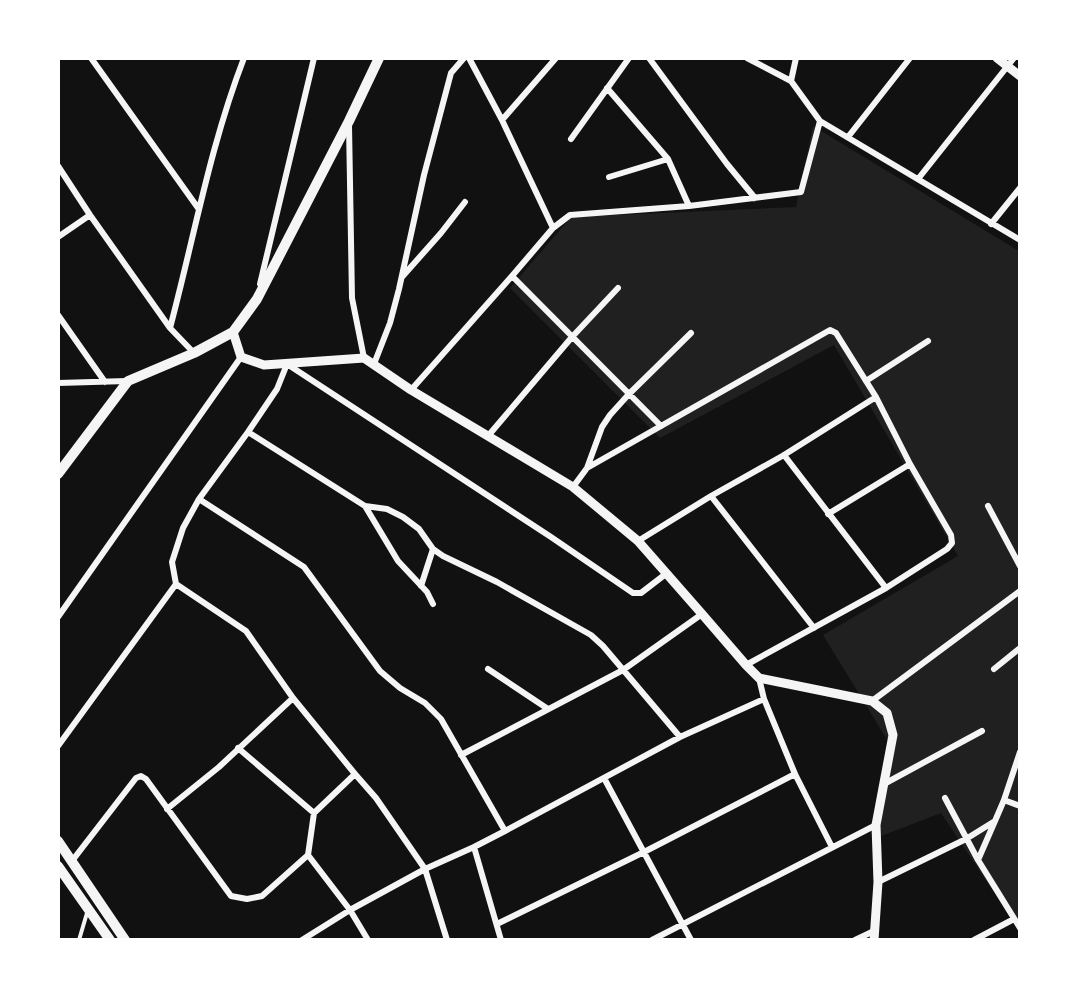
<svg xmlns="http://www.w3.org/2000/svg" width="1078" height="998" viewBox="0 0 1078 998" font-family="'Archivo Narrow',sans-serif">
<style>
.green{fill:#202020}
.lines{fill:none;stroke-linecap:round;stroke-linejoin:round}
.service{stroke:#f5f5f5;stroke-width:4}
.minor{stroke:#f5f5f5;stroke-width:6}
.tertiary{stroke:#f5f5f5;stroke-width:9}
.secondary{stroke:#f5f5f5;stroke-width:10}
</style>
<rect width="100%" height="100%" fill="#111"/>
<path class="green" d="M813,126L1019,251V930L941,813L876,838L894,751L823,635L958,556L834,345L660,438L510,288L571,217L796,207Z"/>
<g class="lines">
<path class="service" d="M79,940L87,913"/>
<path class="minor" d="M91,58L198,208
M469,58L502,120L553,228
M649,58L727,164L755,198
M747,58L791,81
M796,58L791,81L820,121L1020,240
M607,88L668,159L689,206
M502,120L556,58
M349,125L352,298L364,358
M848,137L910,58
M571,139L629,58
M58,166L90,215L170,328L194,353
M609,177L668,159
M918,179L1014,58
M991,224L1020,188
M58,237L90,215
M512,276L661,426
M402,277L441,233L465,202
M260,284L314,58
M58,315L105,382
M170,328C194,238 210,146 244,58
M374,364L390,323L399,289L424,175L451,73L464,58
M866,381L928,341
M58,383L127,381
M411,390L512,276L553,228L570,215L689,206L801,192L820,121
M248,432L365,506L387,509L403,517L419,529L433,549L443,556L497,582L591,635L603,646L680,737
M488,436L572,337L618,288
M784,455L886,588
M587,468L602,427L610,415L629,394L691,333
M573,487L587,468L830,330L836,333L876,397L910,464L951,535L952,543L947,549L886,588L746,665
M711,496L814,628
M199,499L304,567L380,671L400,688L425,703L441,719L505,831
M365,506L398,561L427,592L433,604
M988,506L1020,566
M828,514L910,464
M638,541L711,496L784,455L876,397
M176,584L172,562L183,528L199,499L248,432L277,389L287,364L551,537L633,593H641L667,573
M176,584L246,631L293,698L355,774L376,798L425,869L447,940
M421,586L433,549
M58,617L241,357
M488,669L548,709
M994,669L1020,648
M759,678L764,699L795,774L832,847
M872,701L1020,591
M58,746L176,584
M238,748L314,813
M461,755L623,670L702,614
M604,778L691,940
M884,784L982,731
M945,798L978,860L1020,928
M1004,800L1020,806
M167,809L219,767L293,698
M474,847L501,940
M308,855L350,910L368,940
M978,860L995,821
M72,861L136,778L141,776L146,779L231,896L247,899L262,896L308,855L314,813L355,774
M878,882L966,839L995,821L1004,800L1020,752
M497,924L644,852L795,774
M302,940L350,910L425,869L474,847L505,831L680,737L764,699
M652,940L876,825
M855,940L876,930
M974,940L1014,919"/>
<path class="tertiary" d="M997,58L1020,76
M233,332L241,357L264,365L364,358L411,390L573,487L638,541L702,614L746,665L759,678L872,701L887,713L893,735L876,825L878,882L874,940"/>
<path class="secondary" d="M58,474L128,381L194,353L233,332L257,299L349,121L379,58
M58,841L125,940
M58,866L110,940"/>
</g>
<rect width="1078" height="998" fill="none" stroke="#ffffff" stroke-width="120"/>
</svg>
